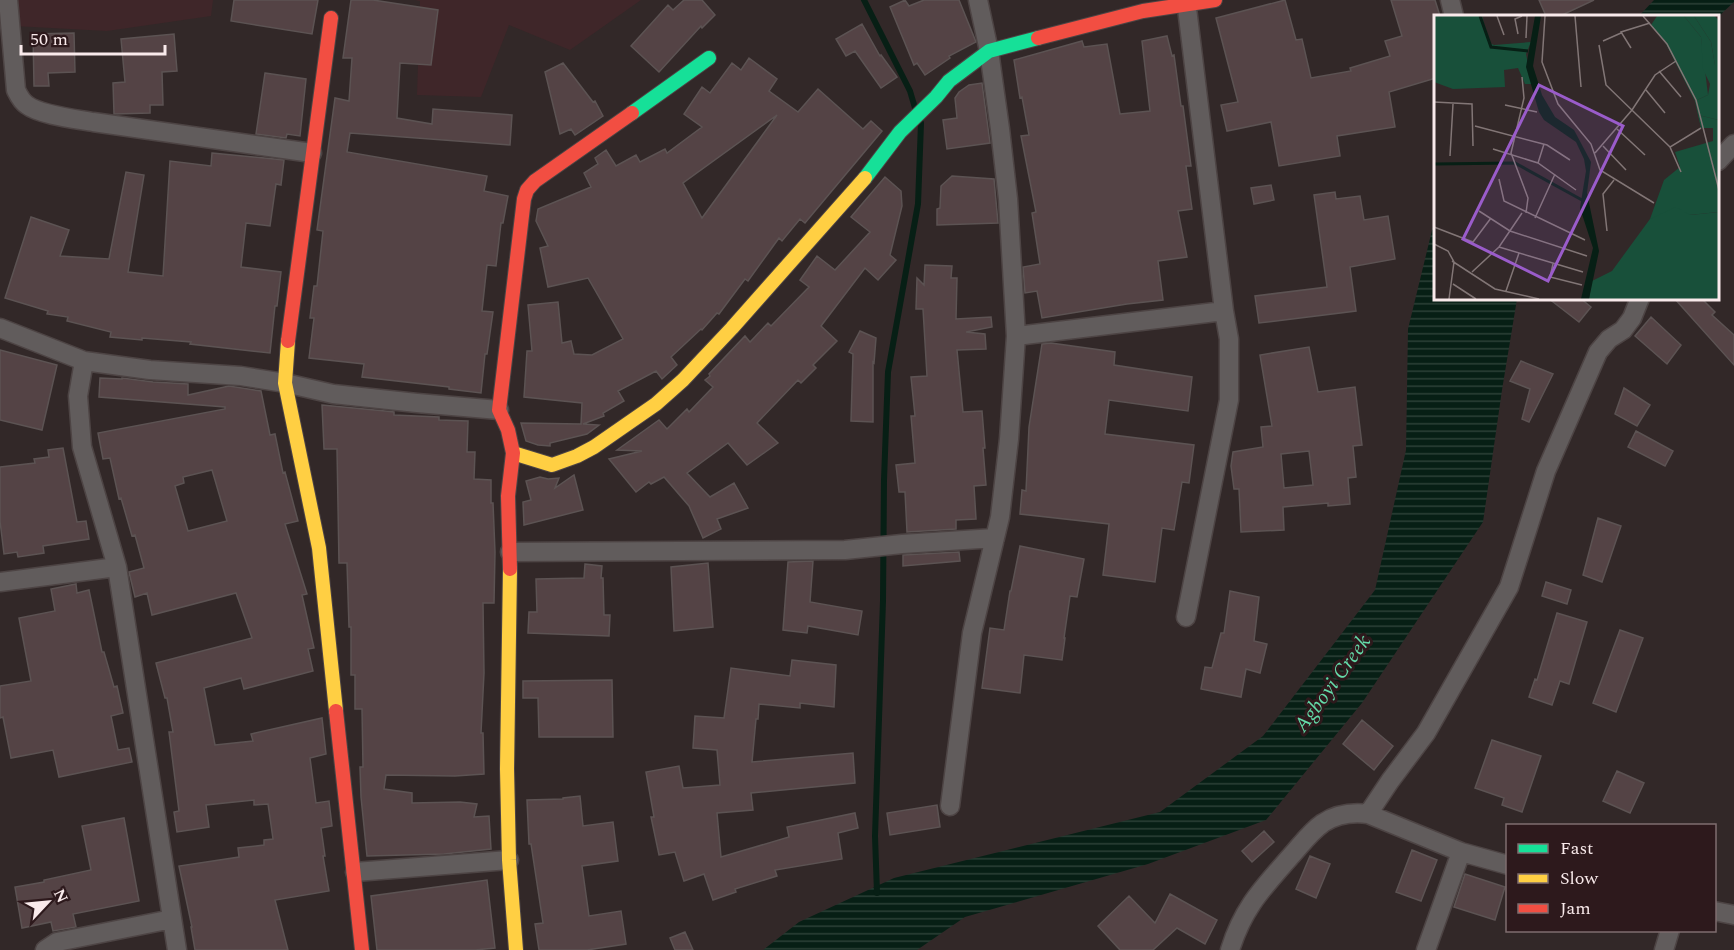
<svg xmlns="http://www.w3.org/2000/svg" width="1734" height="950" viewBox="0 0 1734 950" font-family="Spectral,serif">
<style>
.built{fill:#3f2629}
.water{fill:url(#water-rules)}
.lines{fill:none;stroke-linecap:round;stroke-linejoin:round}
.stream{stroke:#071f15;stroke-width:6}
.building{fill:#544345;stroke:#5c5353;stroke-width:1.5;fill-rule:evenodd}
.street-casing{stroke:#4d4444;stroke-width:21}
.fast-casing{stroke:#4d4444;stroke-width:16}
.slow-casing{stroke:#4d4444;stroke-width:16}
.jam-casing{stroke:#4d4444;stroke-width:16}
.street{stroke:#615c5c;stroke-width:18}
.fast{stroke:#16e098;stroke-width:14}
.slow{stroke:#ffcf43;stroke-width:14}
.jam{stroke:#f24e42;stroke-width:14}
.labels{text-anchor:middle;stroke-width:6;stroke-linejoin:round;paint-order:stroke}
.water-label{font-size:21px;font-style:italic;fill:#64dba9;stroke:#2d191c}
.inset-river{fill:none;stroke:#071f15;stroke-width:3}
.inset-road{fill:none;stroke:#827676;stroke-width:1.5}
.view{fill:#9a5cca;fill-opacity:0.15;stroke:#9a5cca;stroke-width:3}
.inset-edge{fill:none;stroke:#f9eaeb;stroke-width:3}
</style>
<defs>
<pattern id="water-rules" width="6" height="5" patternUnits="userSpaceOnUse" patternTransform="scale(1.5)"><rect width="6" height="5" fill="#071f15"/><path d="M0 2.5h6" fill="none" stroke="#2c4037"/></pattern>
</defs>
<rect width="100%" height="100%" fill="#322828"/>
<path class="built" d="M17,0H213L211,16L107,31L14,26Z
M415,0H641L570,50L509,25L481,97L417,95L420,1Z"/>
<path class="water" d="M1654,0H1734V2L1718,17L1639,16Z
M1435,218L1436,298L1517,299L1502,390L1483,522L1362,703L1266,820L1148,864L965,917L917,950H763L799,922L894,878L1160,812L1263,736L1375,590L1406,450L1408,329Z"/>
<g class="lines">
<path class="stream" d="M864,0L910,91L915,108
M877,893L875,836L883,601L884,480L888,372L918,204L921,123"/>
</g>
<path class="building" d="M234,0H318L312,34L231,21Z
M351,0H373L438,10L431,65L400,63L397,118L432,124L433,109L512,115L510,145L350,133L347,152L487,176L484,191L508,196L503,223H501L496,266L487,265L482,311L493,312L487,354H485L481,393L449,389V387L362,377L364,364L309,358L314,318H310L314,286H317L323,231L317,230L335,98L349,101L352,58H343Z
M684,0H702L715,15L702,28L701,26L659,72L631,46L668,5L673,10Z
M905,0L909,6L924,0H959L976,42L949,56L950,58L925,75L917,63L914,65L890,7Z
M1285,0L1296,40L1302,39L1311,78L1351,71L1350,68L1390,56L1385,41L1402,36L1391,0H1435L1440,16H1436V78L1389,92L1395,127L1337,136L1340,156L1279,166L1271,122L1227,131L1221,105L1238,102L1216,18Z
M1539,0H1594L1560,16H1546Z
M862,24L880,56L881,55L897,77L881,88L855,51L846,56L836,39Z
M74,33L75,72L48,73L49,86H34L33,34Z
M174,34L177,71L162,72L163,105H150V113L114,114L113,83L125,82L121,39Z
M1167,36L1172,56L1174,55L1181,106H1183L1191,166H1186L1192,209L1178,211L1187,257L1158,261L1163,300L1127,304L1042,318L1037,291L1025,293L1023,267L1040,264L1032,213L1036,212L1021,136L1029,135L1022,97L1020,98L1014,60L1082,41L1084,47L1107,44L1120,114L1150,111L1142,41Z
M749,58L777,79L769,91L798,112L818,89L863,129L871,121L882,131L805,223L800,219L782,241L779,238L748,281L745,279L719,314L717,313L702,330L701,329L671,357L677,365L662,379L656,371L618,391L624,401L603,413L604,416L583,424L599,425L587,434L550,443V446L538,445L526,441L521,423L581,424L582,403L524,397L527,351H532L528,305L558,302L562,343L571,341L574,354L592,355L623,339L588,278L548,287L540,248L548,246L536,221L538,209L591,187L584,173L598,164L595,158L606,150L616,166L636,155L640,162L665,149L667,153L702,127L684,114L702,87L710,93L732,63L741,70ZM777,115L702,218L683,183Z
M563,63L593,102L595,101L603,116L575,135L571,129L560,134L545,72Z
M265,73L306,79L300,136L287,134L286,138L256,134Z
M982,83L990,143L947,149L943,120L957,118L955,98L959,92L969,85Z
M212,153L284,160L281,185L276,184L270,226L246,223L241,267L281,272L277,306H275L270,353L190,344L191,342L142,338V340L110,337L111,332L67,321L68,317L47,314L48,311L5,298L31,217L69,230L60,256L109,259L126,172L144,175L128,272L163,276L170,161L211,166Z
M952,176L994,179L998,223L937,225V209L940,208L941,186Z
M885,177L901,191L902,206L890,255L896,260L878,280L865,268L821,326L837,341L813,365L816,368L801,383L798,380L757,423L778,443L747,465L728,443L687,473L710,497L734,483L748,508L717,519L721,529L703,538L689,506L664,477L651,484L649,482L636,492L609,459L642,451L617,450L659,420L667,429L687,409L689,412L713,387L705,380L710,376L709,374L745,336L750,342L768,323L771,326L809,287L800,280L817,256L835,270L870,232L851,217Z
M1271,185L1274,200L1254,204L1251,188Z
M1335,192L1336,199L1360,196L1364,220L1388,216L1395,259L1350,267L1356,311L1259,323L1255,296L1327,287L1314,195Z
M925,265L952,266L951,278H957L956,319L991,317L992,327L966,332L985,334L986,349L957,350L963,412L982,411L985,448H983L986,485L974,486L976,519L956,520V529L907,532L905,492H899L896,465L915,463L911,416H915L911,377L927,376L923,309H916L917,278L924,285Z
M1548,298H1580L1591,307L1579,322Z
M1674,298H1701L1715,312L1712,315L1734,335V365Z
M1651,317L1681,345L1667,364L1635,336Z
M860,331L876,338L874,363L873,362V422L851,421L853,354L849,352Z
M1051,343L1115,352L1114,365L1192,377L1188,411L1109,400L1105,434L1194,445L1189,483L1182,482L1174,530L1162,528L1155,582L1103,575L1109,524L1020,514L1022,490L1026,491L1029,427L1042,344Z
M1309,347L1318,392L1355,387L1362,445L1353,446L1356,477L1348,478L1350,504L1328,506V503L1283,507L1284,530L1241,532L1239,489H1234L1231,466L1233,452L1263,447L1261,427L1272,426L1260,355ZM1309,451L1313,485L1284,488L1281,454Z
M0,350L57,365L42,430L0,420Z
M1521,361L1553,374L1529,422L1522,419L1530,389L1510,381Z
M100,378L122,379V378L153,382L188,384V395L229,386L261,391L270,435L275,434L283,473L285,472L298,521L285,524L307,594L302,595L314,648L308,649L313,671L244,689L241,678L204,688L215,745L253,741L251,734L322,718L326,754L310,758L316,803L329,801L332,826L321,828L325,856H323L329,891L275,900L288,950H195L191,927H192L179,866L239,857L238,848L264,845V840L273,839L268,804L254,805V800L206,805L209,827L177,832L174,812L179,811L169,732H173L167,698H165L156,663L252,638L236,593L152,615L147,593L135,597L129,572L144,568L135,535L132,536L121,498L119,499L110,458L103,459L98,433L225,409V407L99,397ZM212,470L227,521L188,531L175,486L184,483L183,477Z
M1624,388L1650,405L1637,426L1615,414Z
M322,405L385,411L394,412V415L439,417V420L468,421L467,452H475L474,479L491,480V503H493L495,552L494,603H483L484,673L481,733H483L484,774L455,776L386,775L384,789L412,793V803L460,802L477,804L474,817L489,816L491,849L444,854L367,856L361,797L360,767H363L362,709H355V675H351V627H349L347,563H339L337,449H324Z
M1636,431L1673,451L1665,466L1628,447Z
M63,448L77,522L86,521L89,539L43,546L44,553L18,557L17,552L4,554L0,521V467L35,463L34,459L49,457L48,450Z
M574,475L583,510L524,525L523,502L531,500L526,481L540,477L548,479L559,478L555,488Z
M1598,518L1621,526L1602,582L1583,575Z
M1020,546L1084,559L1077,597L1070,596L1064,638H1065L1062,660L1024,655L1020,693L982,688L990,628L1004,630L1010,591H1011Z
M959,552L960,561L903,566V555Z
M813,561L810,602L862,611L858,635L808,626L807,633L783,630L788,562Z
M708,563L713,627L674,631L671,567Z
M585,564L602,566L601,578H603L604,615H610L609,636L528,633L529,612H537L536,579L584,578Z
M1546,582L1571,590L1567,604L1542,596Z
M76,584L77,593L89,590L102,652H104L114,687L117,686L123,713L111,716L118,750L129,748L132,762L59,777L53,750L11,758L3,717L0,718V686L31,681L19,618L55,611L51,589Z
M1230,591L1259,597L1254,641L1267,644L1260,673L1246,669L1241,697L1201,689L1205,667L1212,668L1221,633H1224Z
M1557,613L1587,622L1569,684L1560,681L1552,705L1529,697L1535,679L1537,680Z
M1620,630L1643,638L1616,712L1593,703Z
M792,660L836,665L834,707L800,703V708L759,704L758,719H756L752,762L853,753L855,783L751,793L753,810L717,813L721,857L789,837L787,827L855,813L858,828L838,833L842,859L775,870L777,876L735,889L736,892L713,900L704,874L684,881L675,852L659,855L651,817H654L646,772L679,766L683,788L720,785L717,750L693,748L695,716L724,718L731,668L790,676Z
M612,680L613,737H539L538,698H523V681Z
M1362,720L1393,746L1374,770L1343,744Z
M1492,740L1541,756L1522,812L1502,805L1504,798L1475,788Z
M1617,771L1644,783L1630,813L1603,801Z
M580,796L583,826L613,822L618,861L582,866L589,916L621,911L626,944L587,950H539L535,924L543,923L531,844H529L527,800L563,799V798Z
M937,805L940,827L890,835L887,813Z
M124,818L139,901L73,914L76,927L53,931L51,922L22,928L15,887L44,882V880L91,870L82,826Z
M1264,831L1274,842L1252,862L1242,851Z
M1412,850L1437,860L1421,901L1396,892Z
M1310,856L1330,864L1316,898L1296,889Z
M1465,874L1505,887L1495,920L1454,907Z
M487,880L495,948L475,950H377L371,896Z
M1170,894L1217,920L1205,944L1177,928L1153,950H1120L1098,926L1129,896L1155,923Z
M685,932L693,950H675L670,938Z"/>
<g class="lines">
<g class="street-casing">
<path id="street" d="M8,0L16,90C19,96 21,101 27,105C40,115 76,119 93,122L312,153
M1450,0L1454,16
M1718,161L1734,144
M0,328L84,361L150,370L241,376L285,383L333,394L417,403L499,410
M1016,336L1224,311
M84,361L78,396L82,447L117,567L177,950
M510,552L845,550L902,544L995,538
M0,582L117,567
M1186,617L1229,400V339L1224,311L1186,0
M950,806L972,633L1000,517L1009,439L1016,336L1008,199L1000,129L989,51L978,0
M1368,814L1461,852L1508,865
M355,872L509,860
M1714,911L1734,915
M45,950L57,942L172,919
M1230,950C1243,908 1262,889 1290,857C1301,845 1310,832 1323,823C1337,814 1352,812 1368,814L1390,781L1426,733L1509,587L1546,471L1598,352L1609,339L1623,330L1632,318L1640,298
M1426,950L1461,852
M1664,950L1670,930"/>
</g>
<g class="fast-casing">
<path id="fast" d="M632,113L709,58
M865,178L900,132L936,97L949,81L989,51L1038,38"/>
</g>
<g class="slow-casing">
<path id="slow" d="M288,341L285,383L319,548L336,711
M513,453L552,465L577,456L594,447L656,404L683,380L732,328L865,178
M510,569L507,769L509,860L516,950"/>
</g>
<g class="jam-casing">
<path id="jam" d="M1038,38L1143,11L1215,0
M288,341L331,18
M510,569L508,496L513,453L508,430L499,410L524,199L527,190L535,181L632,113
M336,711L362,950"/>
</g>
<use href="#street" class="street"/>
<use href="#fast" class="fast"/>
<use href="#slow" class="slow"/>
<use href="#jam" class="jam"/>
</g>
<g class="labels">
<g class="water-label">
<text transform="translate(1332 683) rotate(-54)" y="7">Agboyi Creek</text>
</g>
</g>
<g transform="translate(1434 15)">
<rect width="285" height="285" fill="#322828"/>
<path d="M0,1H48L55,28L60,30L97,27L92,39L98,69H91L84,53L70,55L71,72L19,74L0,67ZM223,1H250L267,22L274,80L261,86L231,27L217,10ZM260,1H281L285,6V51H281L277,27ZM264,100L285,105V197L216,204L230,165L246,152L241,137L279,126V113H267Z" fill="#18503a"/>
<path d="M250,1H260L277,27L281,50L285,51V105L264,100L261,86L274,80L276,69L269,54L267,22ZM242,192L256,200L285,197V284H155L158,266L178,256L216,204Z" fill="#18503a"/>
<path d="M101,1H107L99,51L108,80L121,102L140,115L157,147L153,178L165,236L155,284H147L159,233L146,193L152,156L150,144L142,127L110,105L105,97L92,52Z" fill="#071f15"/>
<path class="inset-river" d="M46,1L57,32L94,36M0,149L81,148L148,185"/>
<path class="inset-road" d="M63,1L70,20M111,1L108,47L124,89L157,129L166,155L220,188M141,1L147,72M209,1L233,29L262,85L285,175M84,19L81,4L88,1M92,23L93,1M169,26L187,18M165,30L172,70L236,132M197,33L187,17L216,8M225,56L247,82M88,62L90,83L77,138L94,183L92,198M212,75L231,98M0,87L38,89L39,131M71,90L103,97M41,111L113,130L136,145M183,114L211,140M169,131L192,155M59,134L104,148L142,175M161,138L198,95L221,60L242,46M16,141L19,89M104,148L110,129M247,157L236,132L267,113M65,164L70,186L151,225M45,196L76,216L153,241M101,203L121,159M0,212L39,227L57,203M173,216L169,179L180,165M0,229L14,236L20,247L15,284M65,232L149,257M18,246L61,274L105,284M119,249L116,262L148,270M38,257L65,232L88,198M19,269L42,284M72,276L85,238"/>
<path class="view" d="M105,70L189,111L114,266L29,224Z"/>
<rect width="285" height="285" class="inset-edge"/>
</g>
<rect x="1506" y="824" width="210" height="108" fill="#2d191c" stroke="#7f6d6f" stroke-width="1.5"/>
<rect x="1518" y="844" width="30" height="9" fill="#16e098" stroke="#7f6d6f" stroke-width="1.5"/>
<text x="1560" y="854" font-size="18" fill="#f9eaeb">Fast</text>
<rect x="1518" y="874" width="30" height="9" fill="#ffcf43" stroke="#7f6d6f" stroke-width="1.5"/>
<text x="1560" y="884" font-size="18" fill="#f9eaeb">Slow</text>
<rect x="1518" y="904" width="30" height="9" fill="#f24e42" stroke="#7f6d6f" stroke-width="1.5"/>
<text x="1560" y="914" font-size="18" fill="#f9eaeb">Jam</text>
<g transform="translate(48 902) rotate(64)" stroke="#2d191c" stroke-width="4.5" paint-order="stroke">
<path d="M0-4.5L10 22L0 15L-10 22Z" fill="#f9eaeb"/>
<text y="-9" font-size="16" font-weight="bold" text-anchor="middle" fill="#f9eaeb">N</text>
</g>
<path d="M21 45v9h144v-9" fill="none" stroke="#f9eaeb" stroke-width="3"/>
<text x="30" y="45" font-size="18" fill="#f9eaeb" stroke="#2d191c" stroke-width="4.5" paint-order="stroke">50 m</text>
</svg>
